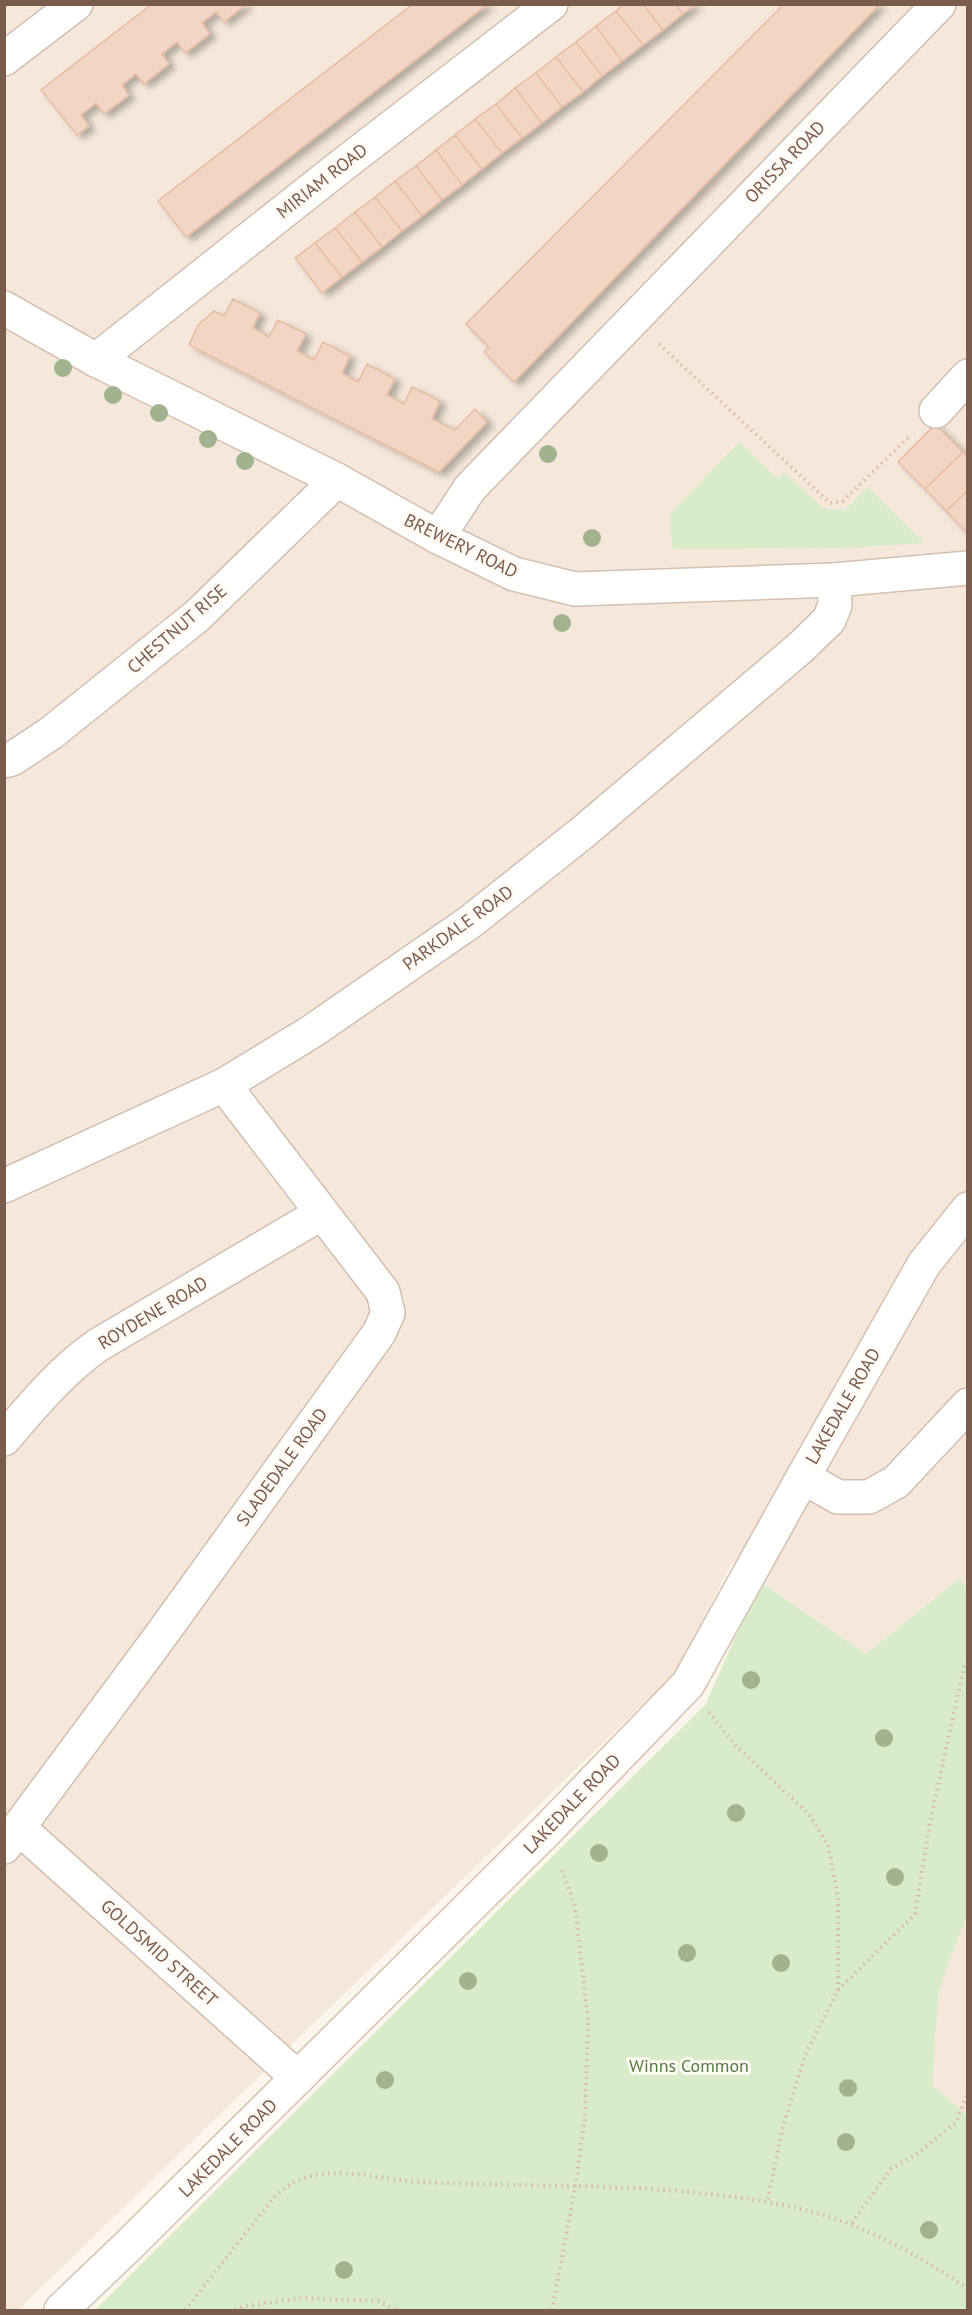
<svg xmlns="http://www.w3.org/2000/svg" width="972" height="2315" viewBox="0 0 972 2315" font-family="'PT Sans',sans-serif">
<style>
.residential{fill:#f5e8da}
.green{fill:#d8ecc9}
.building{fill:#f3d5c3;stroke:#e6bba3;stroke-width:1.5;filter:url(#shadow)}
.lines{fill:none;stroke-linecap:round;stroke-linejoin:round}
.street-casing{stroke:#d1beb0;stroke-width:36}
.secondary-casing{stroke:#d6c0b0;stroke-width:36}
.path{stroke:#d9b8a5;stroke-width:4;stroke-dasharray:1.5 4.5;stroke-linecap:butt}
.street{stroke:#fff;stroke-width:33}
.secondary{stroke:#fff;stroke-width:33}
.tree{fill:#a0b28e}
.labels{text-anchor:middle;stroke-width:6;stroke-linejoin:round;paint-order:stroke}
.street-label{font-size:18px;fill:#7a5c4d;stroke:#fffaf3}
.park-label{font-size:18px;fill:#537a41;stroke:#fffaf3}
</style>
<defs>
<filter id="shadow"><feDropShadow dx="6" dy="4" stdDeviation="3" flood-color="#0004"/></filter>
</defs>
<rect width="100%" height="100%" fill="#fdf6ec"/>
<path class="residential" d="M5,5H967V1594L960,1578L866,1654L732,1562L677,1671L18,2310H5Z
M967,1915V2115L932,2085L939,1988Z"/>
<path class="green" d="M739,442L778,479L784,472L824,509L845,510L868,487L924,543L846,548L672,549L670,514Z
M960,1578L968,1594L967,1915L939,1988L932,2085L967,2115V2310H95L705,1705L760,1582L866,1654Z"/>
<path class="building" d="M152,4H247L224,22L216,12L202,23L210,34L185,53L177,42L162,54L169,64L144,84L136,74L122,85L129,95L104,114L96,103L81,115L89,126L77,135L41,90Z
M413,4H488L186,237L158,201Z
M624,4H643L663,30L643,45L616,11Z
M643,4H675L683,14L663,30Z
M675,4H696L683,14Z
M784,4H880L514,382L484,352L489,347L466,324Z
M616,11L643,45L622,61L596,26Z
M596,26L622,61L602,76L576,42Z
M576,42L602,76L583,92L556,57Z
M556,57L583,92L562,107L536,73Z
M536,73L562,107L542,123L515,88Z
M515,88L542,123L522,138L496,104Z
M496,104L522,138L502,153L475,119Z
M475,119L502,153L482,169L455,135Z
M455,135L482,169L462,185L436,150Z
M436,150L462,185L442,200L416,166Z
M416,166L442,200L422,216L395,181Z
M395,181L422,216L402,231L375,197Z
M375,197L402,231L382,247L355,212Z
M355,212L382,247L362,262L335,228Z
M335,228L362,262L342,277L315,243Z
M315,243L342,277L322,293L295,258Z
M233,299L260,313L253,328L269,337L278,320L306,334L297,351L314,360L323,342L350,356L342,373L358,382L367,364L395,379L387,395L404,404L412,387L440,401L432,419L455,430L475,409L487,422L439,472L189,345L198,325L214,311L224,316Z
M935,424L963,452L925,489L898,462Z
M963,452L968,457V490L946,511L925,489Z
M968,490V533H967L946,511Z"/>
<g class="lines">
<g class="street-casing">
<path id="street" d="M4,59L76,4
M96,360L345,163L551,4
M936,411L968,376
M438,537L470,488L939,4
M4,761L12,759L51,733L197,616L337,480
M4,1186L224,1085L311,1032L470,922L582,833L800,648L829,620L835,605L834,580
M4,1439C33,1405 61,1371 98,1345L322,1213
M803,1477L838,1497H869L896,1482L968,1405
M19,1828L298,2078
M4,1847L159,1638L379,1333L388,1313L383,1292L224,1085"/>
</g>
<g class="secondary-casing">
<path id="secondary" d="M4,308L96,360L337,480L438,537L514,574L575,589L834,580L968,568
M61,2310L128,2246L547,1830L688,1684L803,1477L924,1264L968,1209"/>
</g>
<path class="path" d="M659,344L830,503L843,501L911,435
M709,1712L735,1745L809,1814L828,1845L838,1897V1990L805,2055L783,2126L767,2203
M838,1990L915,1914L930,1822L965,1663L968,1661
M852,2223L891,2169L920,2152L956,2122L968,2093
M185,2310L276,2195C288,2186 296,2179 311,2176C347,2168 384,2180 420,2182C544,2188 680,2181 801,2209C858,2222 920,2255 968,2289
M235,2310L246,2306L299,2298L378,2301L396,2310
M552,2310L575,2188L585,2118L588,2018L575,1906L561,1867"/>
<use href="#street" class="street"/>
<use href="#secondary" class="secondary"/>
</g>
<g class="tree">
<circle cx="63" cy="368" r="9"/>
<circle cx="113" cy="395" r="9"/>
<circle cx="159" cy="413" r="9"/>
<circle cx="208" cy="439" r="9"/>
<circle cx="548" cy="454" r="9"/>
<circle cx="245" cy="461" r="9"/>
<circle cx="592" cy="538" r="9"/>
<circle cx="562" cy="623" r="9"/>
<circle cx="751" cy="1680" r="9"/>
<circle cx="884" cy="1738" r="9"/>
<circle cx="736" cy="1813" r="9"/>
<circle cx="599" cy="1853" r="9"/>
<circle cx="895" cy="1877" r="9"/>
<circle cx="687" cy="1953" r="9"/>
<circle cx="781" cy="1963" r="9"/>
<circle cx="468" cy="1981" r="9"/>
<circle cx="385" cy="2080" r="9"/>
<circle cx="848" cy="2088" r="9"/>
<circle cx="846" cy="2142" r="9"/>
<circle cx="929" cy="2230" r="9"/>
<circle cx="344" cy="2270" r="9"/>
</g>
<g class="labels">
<g class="street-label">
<text transform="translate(785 162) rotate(-46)" y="6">ORISSA ROAD</text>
<text transform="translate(322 181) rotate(-38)" y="6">MIRIAM ROAD</text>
<text transform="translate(461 546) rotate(26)" y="6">BREWERY ROAD</text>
<text transform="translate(177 629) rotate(-41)" y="6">CHESTNUT RISE</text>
<text transform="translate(458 928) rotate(-36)" y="6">PARKDALE ROAD</text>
<text transform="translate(153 1313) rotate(-31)" y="6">ROYDENE ROAD</text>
<text transform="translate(843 1406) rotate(-60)" y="6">LAKEDALE ROAD</text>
<text transform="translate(282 1467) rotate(-54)" y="6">SLADEDALE ROAD</text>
<text transform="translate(572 1804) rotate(-46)" y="6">LAKEDALE ROAD</text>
<text transform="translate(159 1953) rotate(42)" y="6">GOLDSMID STREET</text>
<text transform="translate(228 2148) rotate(-45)" y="6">LAKEDALE ROAD</text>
</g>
<g class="park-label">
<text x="689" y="2072">Winns Common</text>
</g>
</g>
<rect width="972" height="2315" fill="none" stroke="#7a5c4d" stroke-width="12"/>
</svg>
